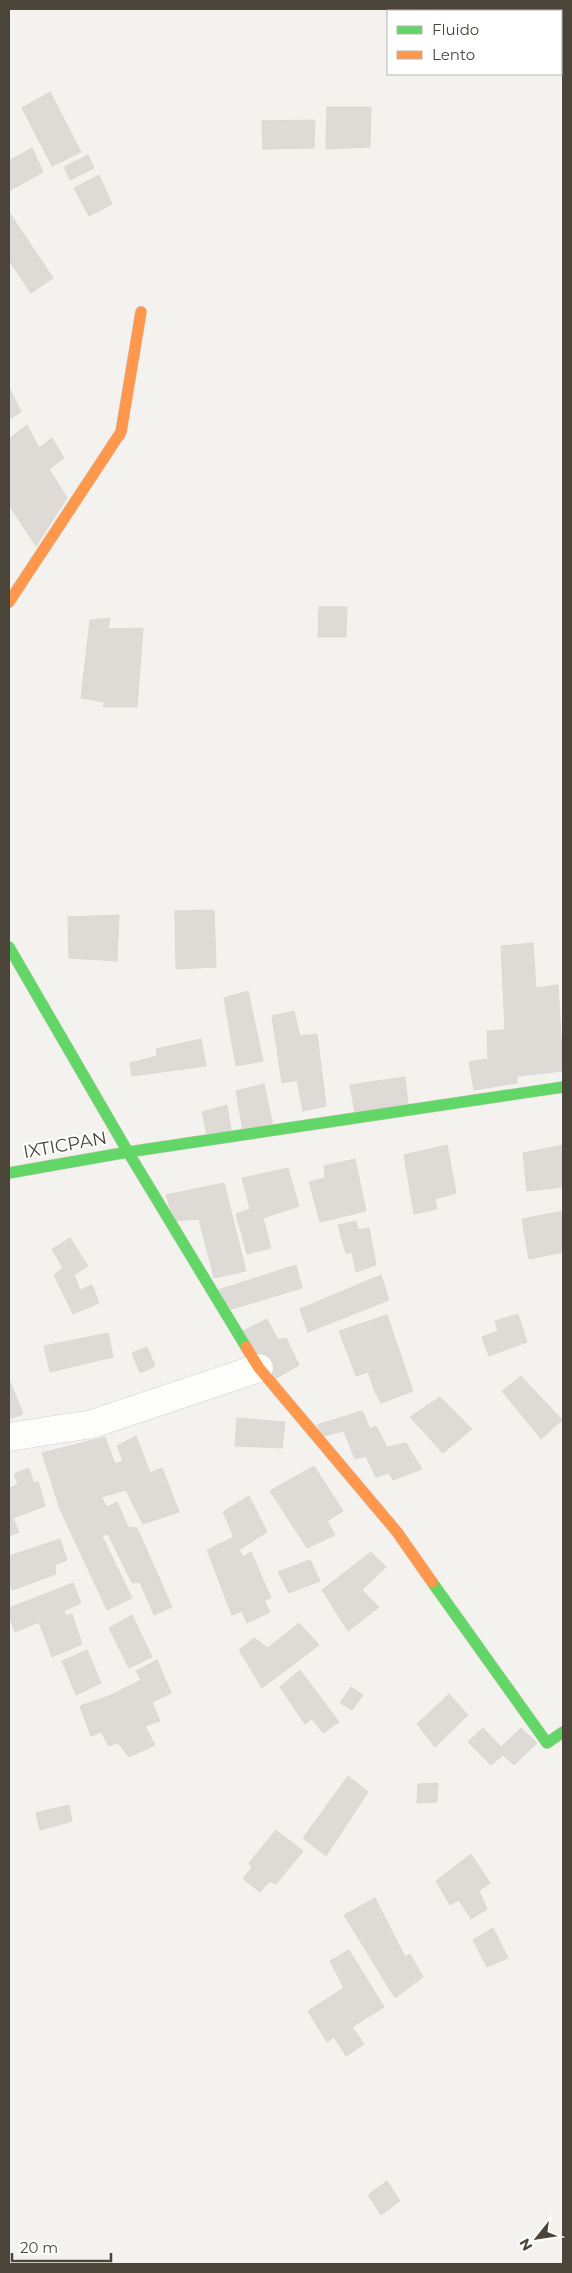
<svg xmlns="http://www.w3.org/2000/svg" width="572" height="2273" viewBox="0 0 572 2273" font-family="Montserrat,sans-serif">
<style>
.building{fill:#dedbd6;stroke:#dcd9d4}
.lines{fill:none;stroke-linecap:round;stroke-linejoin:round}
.street-casing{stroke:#d2d0cb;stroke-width:29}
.fast-casing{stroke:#d3cfc5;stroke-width:12}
.slow-casing{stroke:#d3cfc5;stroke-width:12}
.street{stroke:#fdfdfc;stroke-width:28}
.fast{stroke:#63d668;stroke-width:11}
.slow{stroke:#ff974d;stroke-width:11}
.labels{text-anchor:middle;stroke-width:4;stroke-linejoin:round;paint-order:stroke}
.street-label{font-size:18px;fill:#4b4439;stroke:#fff}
</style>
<rect width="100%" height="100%" fill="#f4f2ee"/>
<path class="building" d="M50,92L81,152L52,166L22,108Z
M327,107H371L370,147L326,149Z
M315,120L314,148L263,149L262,121Z
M32,148L43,172L9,191V161Z
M88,155L94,168L70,180L64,167Z
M99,175L112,204L89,216L74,188Z
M9,212L53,278L31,293L9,260Z
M9,387L21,412L9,419Z
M27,425L39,448L52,438L64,458L49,469L67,498L36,546L9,505V439Z
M319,607H347L346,637H318Z
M110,618L108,629L143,628L137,707H103L105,702L81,698L90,620Z
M214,910L216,967L176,969L175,911Z
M119,915L117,961L69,958L68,917Z
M533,943L536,988L558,985L563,1071L517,1076V1083L474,1090L469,1062L488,1059L487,1031L505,1030L501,946Z
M248,991L263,1061L236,1066L224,998Z
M294,1011L300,1036L317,1034L326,1106L303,1111L297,1080L282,1083L272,1016Z
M201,1039L206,1066L132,1076L130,1063L157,1056L156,1049Z
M405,1077L408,1104L355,1113L350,1085Z
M264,1084L273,1126L243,1131L236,1091Z
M227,1105L231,1130L207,1135L202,1112Z
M447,1145L456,1193L435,1199L437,1209L414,1214L404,1155Z
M563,1145V1187L527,1191L523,1153Z
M355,1159L366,1211L320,1222L309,1182L325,1178L324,1166Z
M288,1168L299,1206L263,1218L271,1248L247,1254L236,1214L250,1209L242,1178Z
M224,1183L246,1271L214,1278L199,1219L174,1221L166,1195Z
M563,1211V1252L529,1259L522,1219Z
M356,1221L358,1230L369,1228L376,1265L356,1272L352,1252L346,1254L338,1225Z
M70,1238L88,1266L74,1275L80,1290L92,1285L99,1303L73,1314L54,1275L63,1268L52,1249Z
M296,1265L302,1288L225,1311L215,1291Z
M381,1275L389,1300L308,1332L300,1309Z
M518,1314L527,1342L489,1356L482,1337L498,1331L495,1321Z
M387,1315L413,1391L381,1403L375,1392L368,1372L356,1376L339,1331Z
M267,1319L278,1340L286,1338L299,1365L273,1380L241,1332Z
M108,1333L113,1357L50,1372L44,1346Z
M147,1347L155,1366L140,1373L132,1353Z
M521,1376L562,1420L541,1439L502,1391Z
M9,1379L23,1414L9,1419Z
M440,1397L472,1429L443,1453L410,1417Z
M362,1411L370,1429L376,1426L387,1447L406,1443L422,1469L393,1480L389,1473L376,1477L366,1456L355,1459L344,1431L323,1436L317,1425Z
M237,1418L285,1422L282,1448L235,1446Z
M136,1436L150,1473L162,1468L179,1512L143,1524L126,1490L101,1497L107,1507L117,1502L128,1527L137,1528L172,1607L154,1615L140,1582L132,1583L108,1534L102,1536L132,1598L107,1610L60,1509L42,1453L105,1437L115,1464L123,1461L117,1446Z
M314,1466L343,1511L327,1521L335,1535L307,1548L270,1491Z
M29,1468L34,1484L38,1481L45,1506L13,1518L19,1532L9,1536V1482L10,1488L18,1484L14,1474Z
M249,1496L267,1532L239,1550L243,1557L251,1552L271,1598L264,1600L270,1612L247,1623L242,1611L232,1615L207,1550L234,1537L223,1512Z
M60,1539L67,1560L55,1565L56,1574L12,1590L9,1579V1556Z
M371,1552L386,1567L362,1590L379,1607L348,1631L322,1590Z
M310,1560L320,1581L289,1593L278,1572Z
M73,1583L81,1603L64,1611L66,1616L72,1614L82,1644L52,1657L39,1622L15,1632L9,1616V1608Z
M132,1615L152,1657L129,1668L109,1628Z
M299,1623L319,1645L262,1688L239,1650L254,1638L268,1648Z
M87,1650L101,1683L76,1695L62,1661Z
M157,1660L171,1693L152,1702L160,1721L145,1726L155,1745L129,1757L118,1743L109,1746L101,1732L91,1736L80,1706L109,1696L141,1680L136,1671Z
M300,1670L339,1722L323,1733L312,1719L305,1724L280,1687Z
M351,1687L363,1695L352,1710L340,1703Z
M449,1694L468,1715L435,1747L417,1724Z
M483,1728L501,1747L521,1728L537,1743L514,1765L503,1755L491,1765L468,1742Z
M348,1776L368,1792L326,1856L303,1838Z
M438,1783L437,1802L417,1803L418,1784Z
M69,1805L72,1821L40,1830L36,1813Z
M276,1830L303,1851L276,1884L270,1881L260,1892L243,1879L252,1867L249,1863Z
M471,1854L490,1883L479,1891L487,1909L471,1919L459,1900L450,1905L436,1881Z
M375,1898L405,1957L410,1954L423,1977L395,1998L344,1915Z
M493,1928L508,1958L487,1967L473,1940Z
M349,1950L384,2007L352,2027L364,2044L346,2056L334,2037L327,2042L308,2011L344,1988L330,1961Z
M387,2181L400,2201L381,2215L368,2195Z"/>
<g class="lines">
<g class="street-casing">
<path id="street" d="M9,1437L92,1424L259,1368"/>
</g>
<g class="fast-casing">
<path id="fast" d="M9,947L128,1152L246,1347
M9,1173L128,1152L563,1087
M432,1582L547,1743L563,1732"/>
</g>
<g class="slow-casing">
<path id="slow" d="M9,602L121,432L141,312
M246,1347L259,1368L397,1532L432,1582"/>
</g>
<use href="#street" class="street"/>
<use href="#fast" class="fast"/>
<use href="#slow" class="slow"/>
</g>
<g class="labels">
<g class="street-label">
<text transform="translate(65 1145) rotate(-10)" y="6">IXTICPAN</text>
</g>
</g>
<rect width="572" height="2273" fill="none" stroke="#4b4439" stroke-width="20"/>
<rect x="387" y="10" width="175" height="65" fill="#ffffff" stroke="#b7b4b0"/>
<rect x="397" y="26" width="25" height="8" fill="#63d668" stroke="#b7b4b0"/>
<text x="432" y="35" font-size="15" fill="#4b4439">Fluido</text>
<rect x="397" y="51" width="25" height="8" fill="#ff974d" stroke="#b7b4b0"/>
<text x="432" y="60" font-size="15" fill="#4b4439">Lento</text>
<g transform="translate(537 2238) rotate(240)" stroke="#ffffff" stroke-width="4" paint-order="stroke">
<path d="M0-4L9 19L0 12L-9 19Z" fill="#4b4439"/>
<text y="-8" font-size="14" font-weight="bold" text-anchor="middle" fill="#4b4439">N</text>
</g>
<path d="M12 2253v8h99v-8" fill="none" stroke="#4b4439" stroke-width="2.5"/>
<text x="20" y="2253" font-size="15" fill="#4b4439" stroke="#ffffff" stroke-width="4" paint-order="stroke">20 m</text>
</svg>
